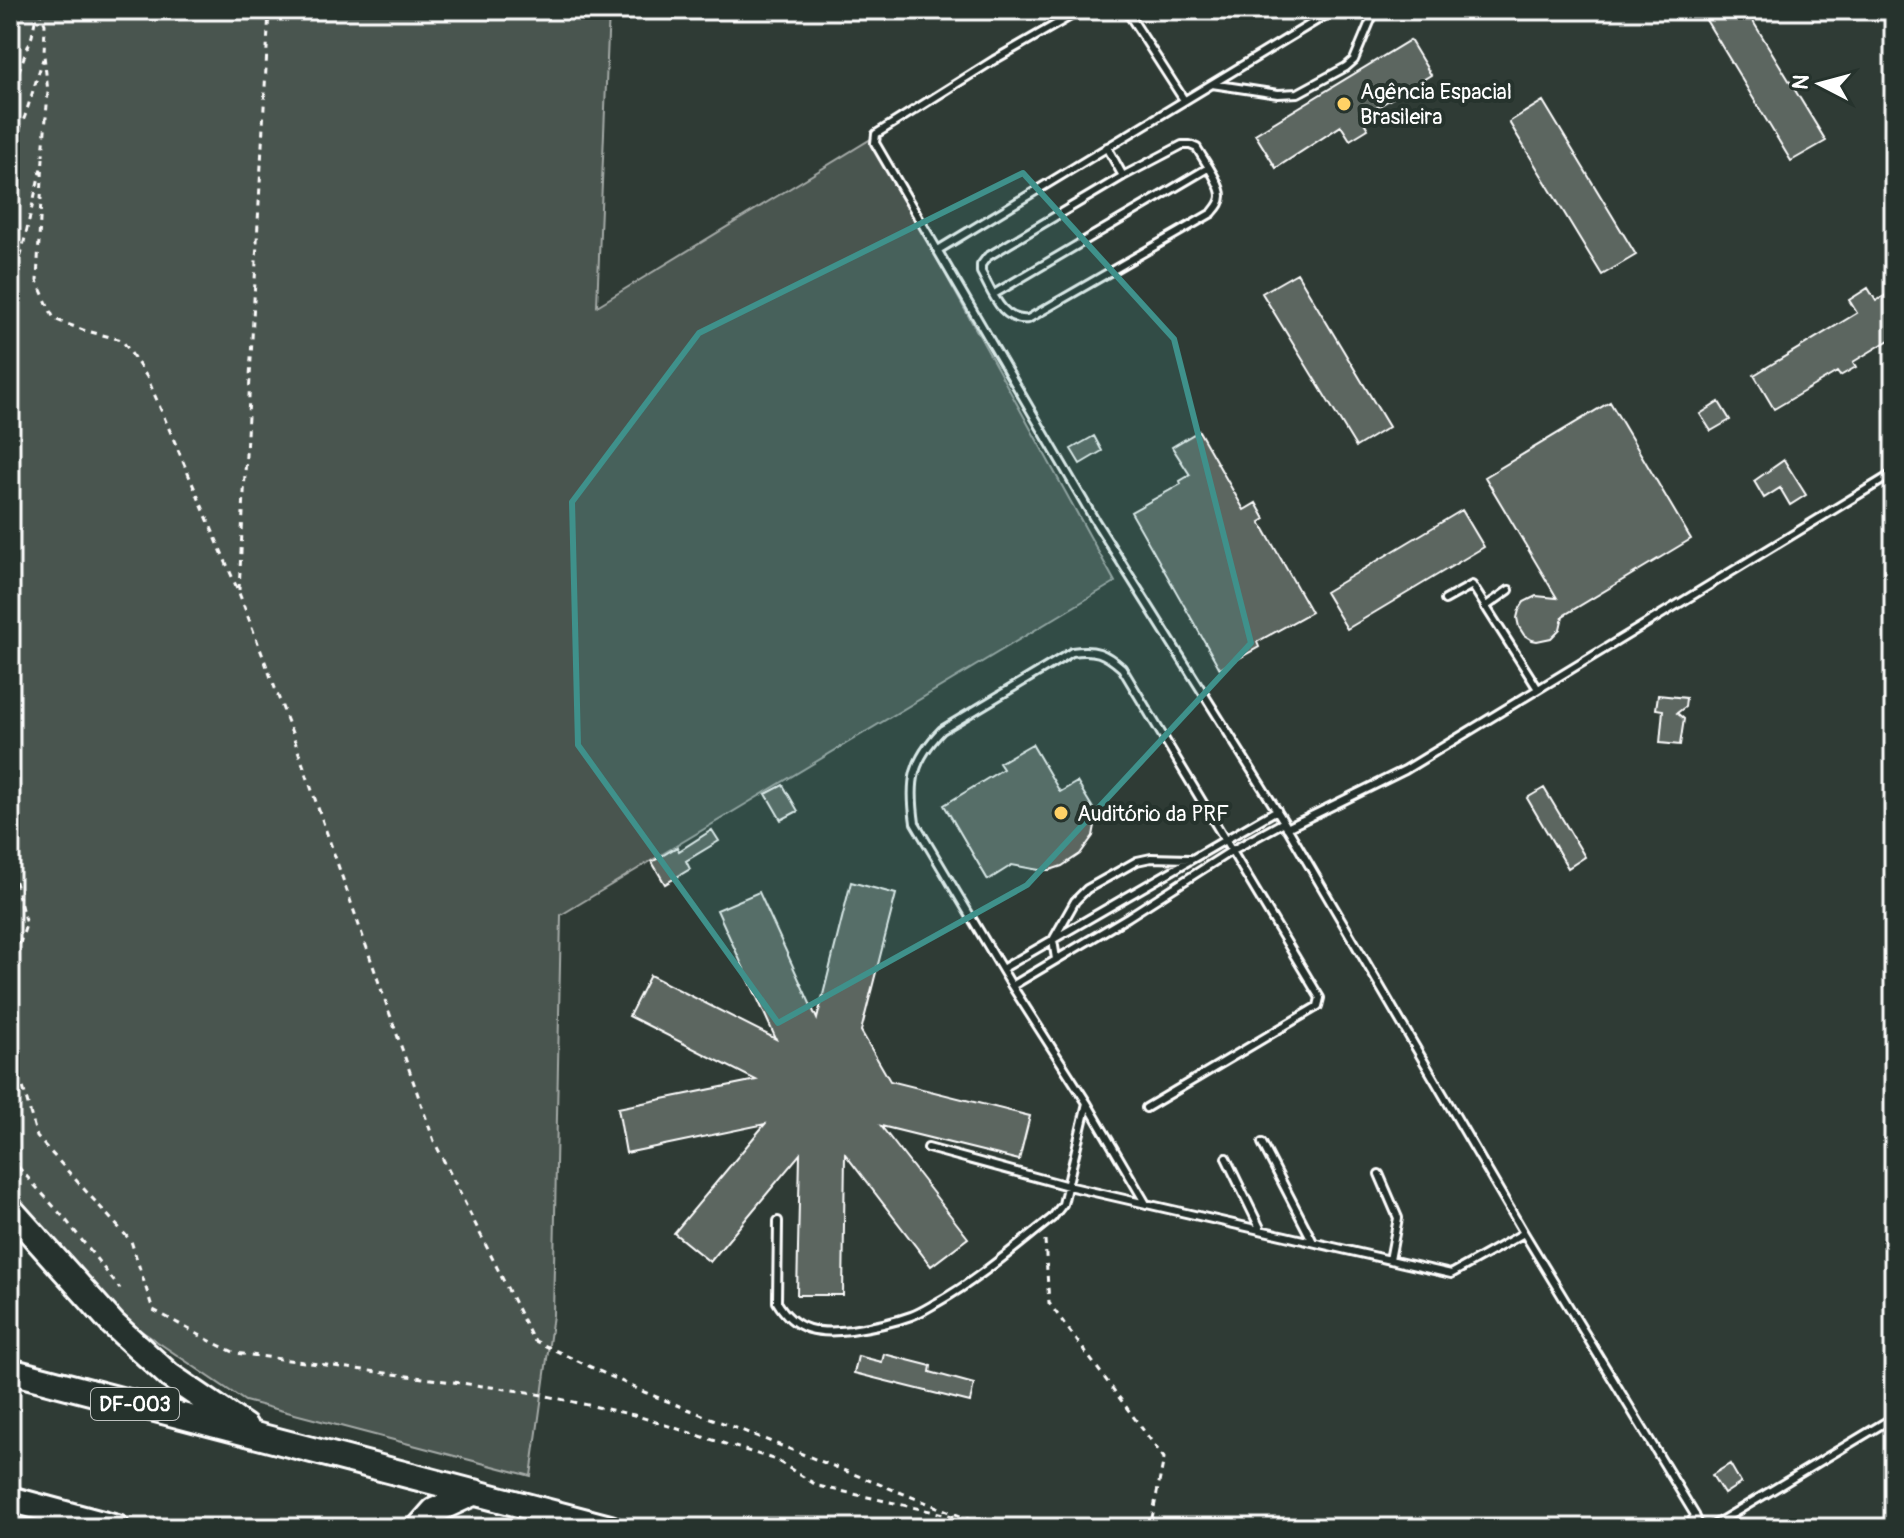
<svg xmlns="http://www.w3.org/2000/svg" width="1904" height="1538" viewBox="0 0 1904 1538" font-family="Pangolin,sans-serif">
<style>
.green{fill:#4a544f;stroke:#a4aaa7;stroke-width:2}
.building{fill:#5b6661;stroke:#fff;stroke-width:2}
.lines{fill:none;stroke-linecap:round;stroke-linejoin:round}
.lane-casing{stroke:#fff;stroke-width:12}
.highway-casing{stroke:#fff;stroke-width:30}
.path{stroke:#fff;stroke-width:3;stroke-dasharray:6 6;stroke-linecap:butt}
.lane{stroke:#26332d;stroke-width:6}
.highway{stroke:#26332d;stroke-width:24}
.marked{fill:#3f918b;fill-opacity:0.2;stroke:#3f918b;stroke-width:6;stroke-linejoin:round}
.poi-dot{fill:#ffd166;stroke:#26332d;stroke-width:3}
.labels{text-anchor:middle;stroke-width:8;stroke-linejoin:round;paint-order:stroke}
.shield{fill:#26332d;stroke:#bec2c0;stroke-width:2}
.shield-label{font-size:20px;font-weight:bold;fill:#fff}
.poi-label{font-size:22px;fill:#fff;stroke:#26332d;text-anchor:start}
</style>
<rect width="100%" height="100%" fill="#2f3b35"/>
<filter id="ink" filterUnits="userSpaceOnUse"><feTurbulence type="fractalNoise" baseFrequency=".0125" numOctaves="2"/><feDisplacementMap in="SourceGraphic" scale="16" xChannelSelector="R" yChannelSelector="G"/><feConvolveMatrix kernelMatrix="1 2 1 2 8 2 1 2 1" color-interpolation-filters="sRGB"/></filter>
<g filter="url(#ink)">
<path class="green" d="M11,10H609L597,306L871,139L1115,582L561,915L553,1315L531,1476L245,1401L122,1318L10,1191Z"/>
<path class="building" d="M1700,10H1746L1826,141L1791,161Z
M1410,40L1431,75L1361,117L1368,129L1350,140L1341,126L1276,168L1255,134Z
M1543,101L1636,255L1602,275L1509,122Z
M1297,273L1389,427L1356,447L1262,293Z
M1868,288L1876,301L1894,290V337L1853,362L1856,367L1840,376L1837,372L1774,409L1754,375L1857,313L1849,300Z
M1610,402L1691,539L1563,616L1560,629L1551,638L1537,641L1532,640L1524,635L1519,627L1517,618L1519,610L1524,602L1536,596L1557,598L1485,477Z
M1719,402L1730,420L1711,431L1700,414Z
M1199,431L1244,510L1256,503L1265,519L1260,522L1311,612L1257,642L1259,647L1220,669L1131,512L1181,484L1180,481L1190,475L1172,447Z
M1094,436L1102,451L1080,464L1071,449Z
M1784,460L1806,495L1790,505L1780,488L1764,498L1754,481Z
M1462,510L1484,547L1347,629L1325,592Z
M1658,695L1686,698L1685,707L1677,713L1684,719L1680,745L1660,743L1663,710L1656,709Z
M1032,744L1060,792L1077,782L1097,815L1093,836L1080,854L1062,866L1050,870H1039L1012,865L988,880L944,805L1003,769L999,763Z
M783,785L798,811L781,820L766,794Z
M1544,788L1585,857L1568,868L1527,798Z
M712,830L719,841L686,861L690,869L665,884L652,862L677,847L679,851Z
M851,882L896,894L861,1031L890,1081L1030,1116L1019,1160L881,1126L968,1238L931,1266L845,1154L843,1295H797L800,1154L710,1262L674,1233L765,1124L626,1153L618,1108L756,1080L629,1016L650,975L776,1039L717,910L759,892L817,1019Z
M884,1354L931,1366L930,1372L974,1384L970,1402L854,1373L858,1356L882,1362Z
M1730,1464L1741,1483L1724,1494L1712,1475Z"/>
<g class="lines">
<g class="lane-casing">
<path id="lane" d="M1081,10L994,60L876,134L875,143L1094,519L1284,822L1524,1233L1695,1515L1700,1528
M1126,10L1184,100
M1212,84L1278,94L1298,93L1346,67L1354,60L1375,10
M1182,145H1190L1197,148C1203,159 1221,183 1221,196C1221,203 1216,208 1212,213L1028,319C1001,322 992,291 981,272V265L987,257L1123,176Z
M1107,147L1123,176
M938,250L1334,10
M994,294L1208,168
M1445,600L1472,585L1538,689
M1485,607L1509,590
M1287,828L1405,770L1894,473
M1056,959L1053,940L1075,901L1087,889L1137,861L1151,858L1190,859
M1002,969L1277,810
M1012,986L1128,917L1231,851L1284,822
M1087,1103L1012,986L915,823C909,781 912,761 942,730L1072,652C1095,649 1104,652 1122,668L1320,998L1318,1006L1146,1108
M1262,1143L1313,1242
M928,1148L1068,1186L1451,1274L1524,1233
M1226,1158L1261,1230
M1379,1174L1398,1218L1390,1260
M778,1221L777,1302C795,1332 819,1334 851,1330C871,1327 892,1323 911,1316C920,1313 929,1307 938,1302C979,1279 1015,1247 1052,1218L1063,1204L1087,1103L1146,1204
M1688,1528L1695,1515
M1709,1528L1894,1417"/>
</g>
<g class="highway-casing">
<path id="highway" d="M10,1209L113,1324L170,1376L245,1427
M10,1371L610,1528
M10,1499L117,1528
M419,1528L434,1511L475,1492"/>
</g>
<path class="path" d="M39,10L45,24L44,55L48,92L43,156
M10,31L18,33L10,65
M10,94L32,36L37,11
M10,153L25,116L43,59
M43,158L37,281L54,319L83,330L122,340L147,377L239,593L292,733L434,1141L533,1340L644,1392L968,1519L971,1528
M10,303L41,168
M239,590L269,10
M10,870L13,874L26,925L10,973
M10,1068L23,1087L37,1137L131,1241L153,1310C181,1324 207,1341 236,1353L528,1392L634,1415L776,1460L818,1486L957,1517
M10,1158L66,1220L120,1289
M1045,1240L1049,1303L1164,1458L1150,1528
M969,1519L987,1528"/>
<use href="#lane" class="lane"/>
<use href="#highway" class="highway"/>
</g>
</g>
<path class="marked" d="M1023,173L1174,339L1251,643L1027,885L778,1023L578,745L572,502L699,333Z"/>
<g class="poi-dot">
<circle cx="1344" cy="104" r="8"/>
<circle cx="1061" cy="813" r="8"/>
</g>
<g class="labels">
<rect class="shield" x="91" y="1388" width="88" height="32" rx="6"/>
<g class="shield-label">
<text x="135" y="1411">DF-003</text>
</g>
<g class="poi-label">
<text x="1360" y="99">Agência Espacial<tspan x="1360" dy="25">Brasileira</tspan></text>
<text x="1077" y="821">Auditório da PRF</text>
</g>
</g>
<rect width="1904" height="1538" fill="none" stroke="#26332d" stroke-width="40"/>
<rect x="20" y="20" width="1864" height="1498" fill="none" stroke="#fff" stroke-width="3" filter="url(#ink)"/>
<g transform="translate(1820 84) rotate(276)" stroke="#26332d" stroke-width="6" paint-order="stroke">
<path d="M0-6L14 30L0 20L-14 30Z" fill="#ffffff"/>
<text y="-12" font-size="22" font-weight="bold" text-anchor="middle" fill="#ffffff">N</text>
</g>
</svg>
